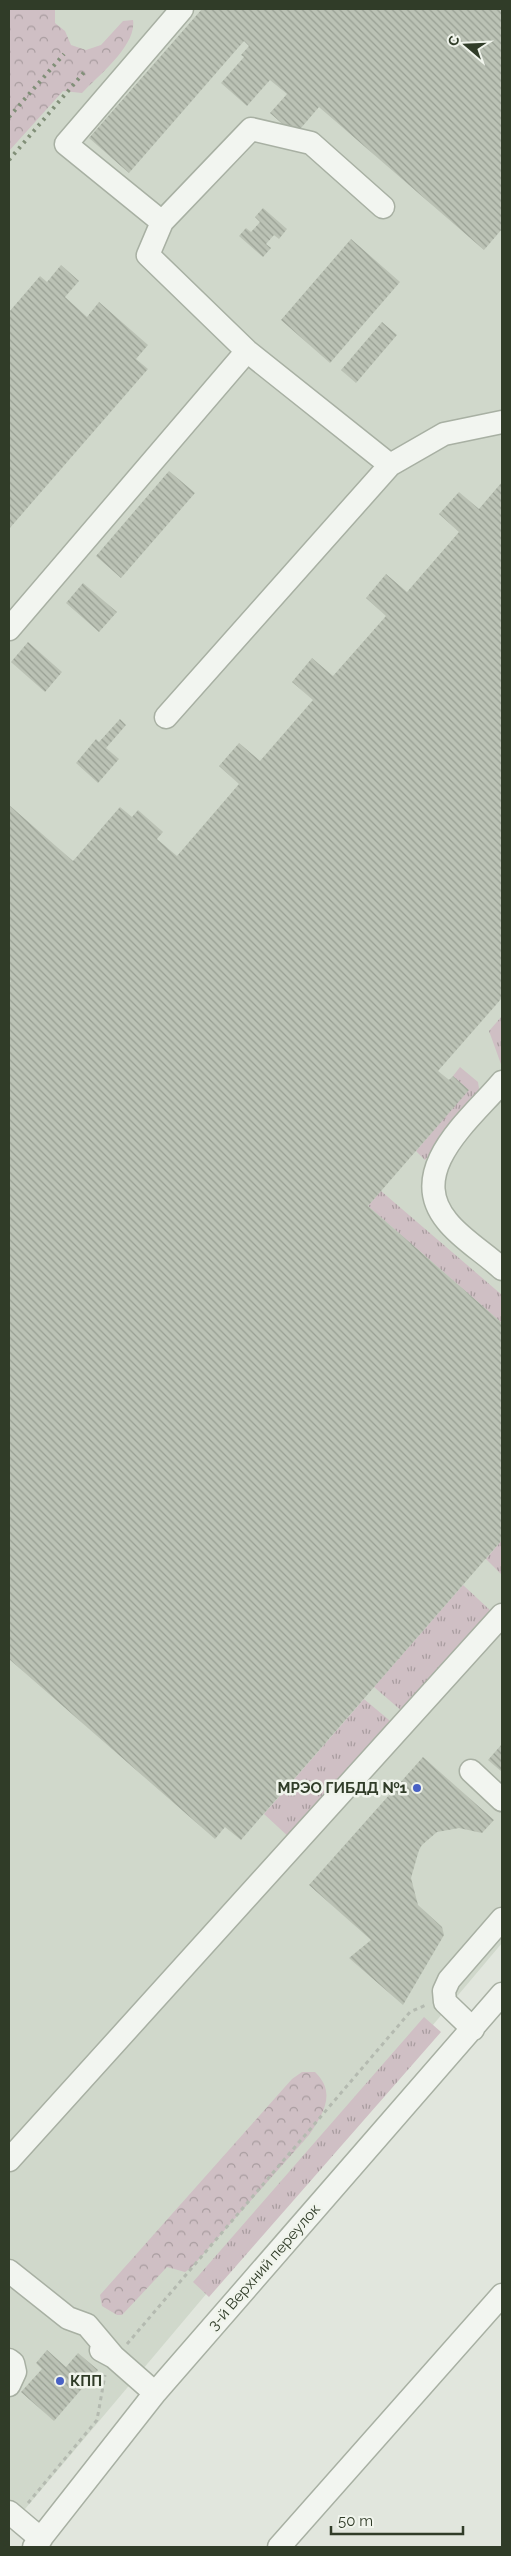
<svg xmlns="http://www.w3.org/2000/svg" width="511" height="2556" viewBox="0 0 511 2556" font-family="Raleway,sans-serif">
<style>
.built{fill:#d0d8cb}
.grass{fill:url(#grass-tufts)}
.forest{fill:url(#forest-crowns)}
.building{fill:url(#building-back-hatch)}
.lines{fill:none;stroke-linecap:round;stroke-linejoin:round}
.minor-casing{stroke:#a8b0a3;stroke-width:25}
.path{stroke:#b4bab0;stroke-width:3;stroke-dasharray:4 4;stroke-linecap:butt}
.minor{stroke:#f2f5f0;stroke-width:22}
.rail{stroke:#818f78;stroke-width:4;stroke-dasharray:2.5 5;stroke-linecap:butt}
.poi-dot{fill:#4861c5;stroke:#f0f4ec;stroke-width:2}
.labels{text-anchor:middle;stroke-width:5;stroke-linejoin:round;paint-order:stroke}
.poi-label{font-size:15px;font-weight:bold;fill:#303c28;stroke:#f0f4ec;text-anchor:end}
.street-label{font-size:15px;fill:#303c28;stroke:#f0f4ec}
</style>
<defs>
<pattern id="grass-tufts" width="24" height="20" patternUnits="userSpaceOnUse" patternTransform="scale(1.25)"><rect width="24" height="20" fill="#cfbfc4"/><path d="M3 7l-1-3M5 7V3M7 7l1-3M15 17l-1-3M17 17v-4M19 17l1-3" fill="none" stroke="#a89c9f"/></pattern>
<pattern id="forest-crowns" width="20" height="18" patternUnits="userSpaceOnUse" patternTransform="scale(1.25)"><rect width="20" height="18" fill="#cfbfc4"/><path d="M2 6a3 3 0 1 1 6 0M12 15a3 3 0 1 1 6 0" fill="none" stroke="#a89c9f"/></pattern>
<pattern id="building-back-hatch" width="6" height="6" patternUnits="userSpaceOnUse" patternTransform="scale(1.25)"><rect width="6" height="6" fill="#bbc2b5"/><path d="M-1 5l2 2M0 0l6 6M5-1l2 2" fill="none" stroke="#989f93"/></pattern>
</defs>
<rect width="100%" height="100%" fill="#e1e6dd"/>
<path class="built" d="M9,9H502V1943L9,2528Z"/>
<path class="grass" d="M502,1016V1067L489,1031Z
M460,1067L478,1082L480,1095L425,1160L416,1151L468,1090L453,1076Z
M381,1191L502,1295V1323L368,1206Z
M502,1540V1575L486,1559Z
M463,1585L492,1612L403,1712L374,1687Z
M364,1699L395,1725L291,1839L264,1814Z
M424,2017L441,2032L209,2297L193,2282Z"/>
<path class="forest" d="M9,9H55V23L65,31L71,45L86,50L101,45L123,21L133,20C137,45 99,75 82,93L63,91L9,151Z
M302,2072H315C337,2093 323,2114 309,2135L191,2268L185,2272L167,2267L122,2315H117L102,2306L100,2295L292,2079Z"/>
<path class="building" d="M202,9H502V229L484,250L319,107L295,135L270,113L287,94L270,80L247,106L221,83L244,57L241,55L249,46L244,41L129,173L89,138Z
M263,208L287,229L279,239L274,235L266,244L271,248L263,257L239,236L246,228L251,232L260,222L255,217Z
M351,239L400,282L330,363L281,320Z
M61,265L79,281L65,297L87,317L99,302L148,345L136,359L148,369L9,529V312L40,276L47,282Z
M382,322L397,335L356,383L341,370Z
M169,471L195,493L121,578L96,556Z
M502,482V998L438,1071L449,1080L453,1076L469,1090L368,1206L502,1323V1540L241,1840L225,1827L215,1839L9,1659V983L11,981L9,980V805L73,861L120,807L132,817L138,810L163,832L157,839L177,856L239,784L219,766L239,743L260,761L313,700L292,682L312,658L333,676L386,616L366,598L386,574L407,592L459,532L439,514L459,492L479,509Z
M83,583L117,612L99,632L66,603Z
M28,642L62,672L45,692L11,662Z
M120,719L126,725L106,748L119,759L98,783L76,763L96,739L99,742Z
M502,1744V1772L488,1760Z
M423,1757L494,1820L482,1833L459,1828L437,1832L422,1845L419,1850L411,1878L418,1905L442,1927L444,1935L403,2005L349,1958L371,1940L309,1885Z
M47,2350L66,2367L78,2353L98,2370L54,2421L21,2392L42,2369L36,2363Z"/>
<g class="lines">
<g class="minor-casing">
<path id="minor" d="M162,222L251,129L311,143L383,207
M390,465L444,434L502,422
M9,629L247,351
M166,717L390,465L247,351L148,255L162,222L66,144L182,9
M502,1082C471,1119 405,1170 447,1221C461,1239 485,1253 502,1269
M471,1771L502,1800
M473,2029L445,2002L444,1991L449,1980L502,1919
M9,2160L502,1615
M9,2271L68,2318L87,2325L114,2357
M101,2350L114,2357L155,2393
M9,2360L13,2363L15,2372L9,2385
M9,2512L41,2539
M34,2547L155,2393L502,1994
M279,2547L502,2295"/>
</g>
<path class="path" d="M127,2344L410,2012L426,2005
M28,2503L97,2420L105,2375"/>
<use href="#minor" class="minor"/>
<path class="rail" d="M9,117L64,54
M9,160L86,70"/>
</g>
<g class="poi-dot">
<circle cx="417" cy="1788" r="5"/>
<circle cx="60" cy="2381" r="5"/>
</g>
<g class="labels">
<g class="poi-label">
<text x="407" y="1793">МРЭО ГИБДД №1</text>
<text x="70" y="2386" text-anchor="start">КПП</text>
</g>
<g class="street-label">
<text transform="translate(264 2267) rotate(-49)" y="5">3-й Верхний переулок</text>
</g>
</g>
<rect width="511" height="2556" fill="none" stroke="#303c28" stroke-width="20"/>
<g transform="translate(466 45) rotate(289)" stroke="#f0f4ec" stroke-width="4" paint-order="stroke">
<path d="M0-4L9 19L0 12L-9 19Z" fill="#303c28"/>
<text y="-8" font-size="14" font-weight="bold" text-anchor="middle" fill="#303c28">С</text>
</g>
<path d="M331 2526v8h132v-8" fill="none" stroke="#303c28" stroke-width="2.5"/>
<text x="338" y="2526" font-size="15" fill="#303c28" stroke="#f0f4ec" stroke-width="4" paint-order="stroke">50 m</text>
</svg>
